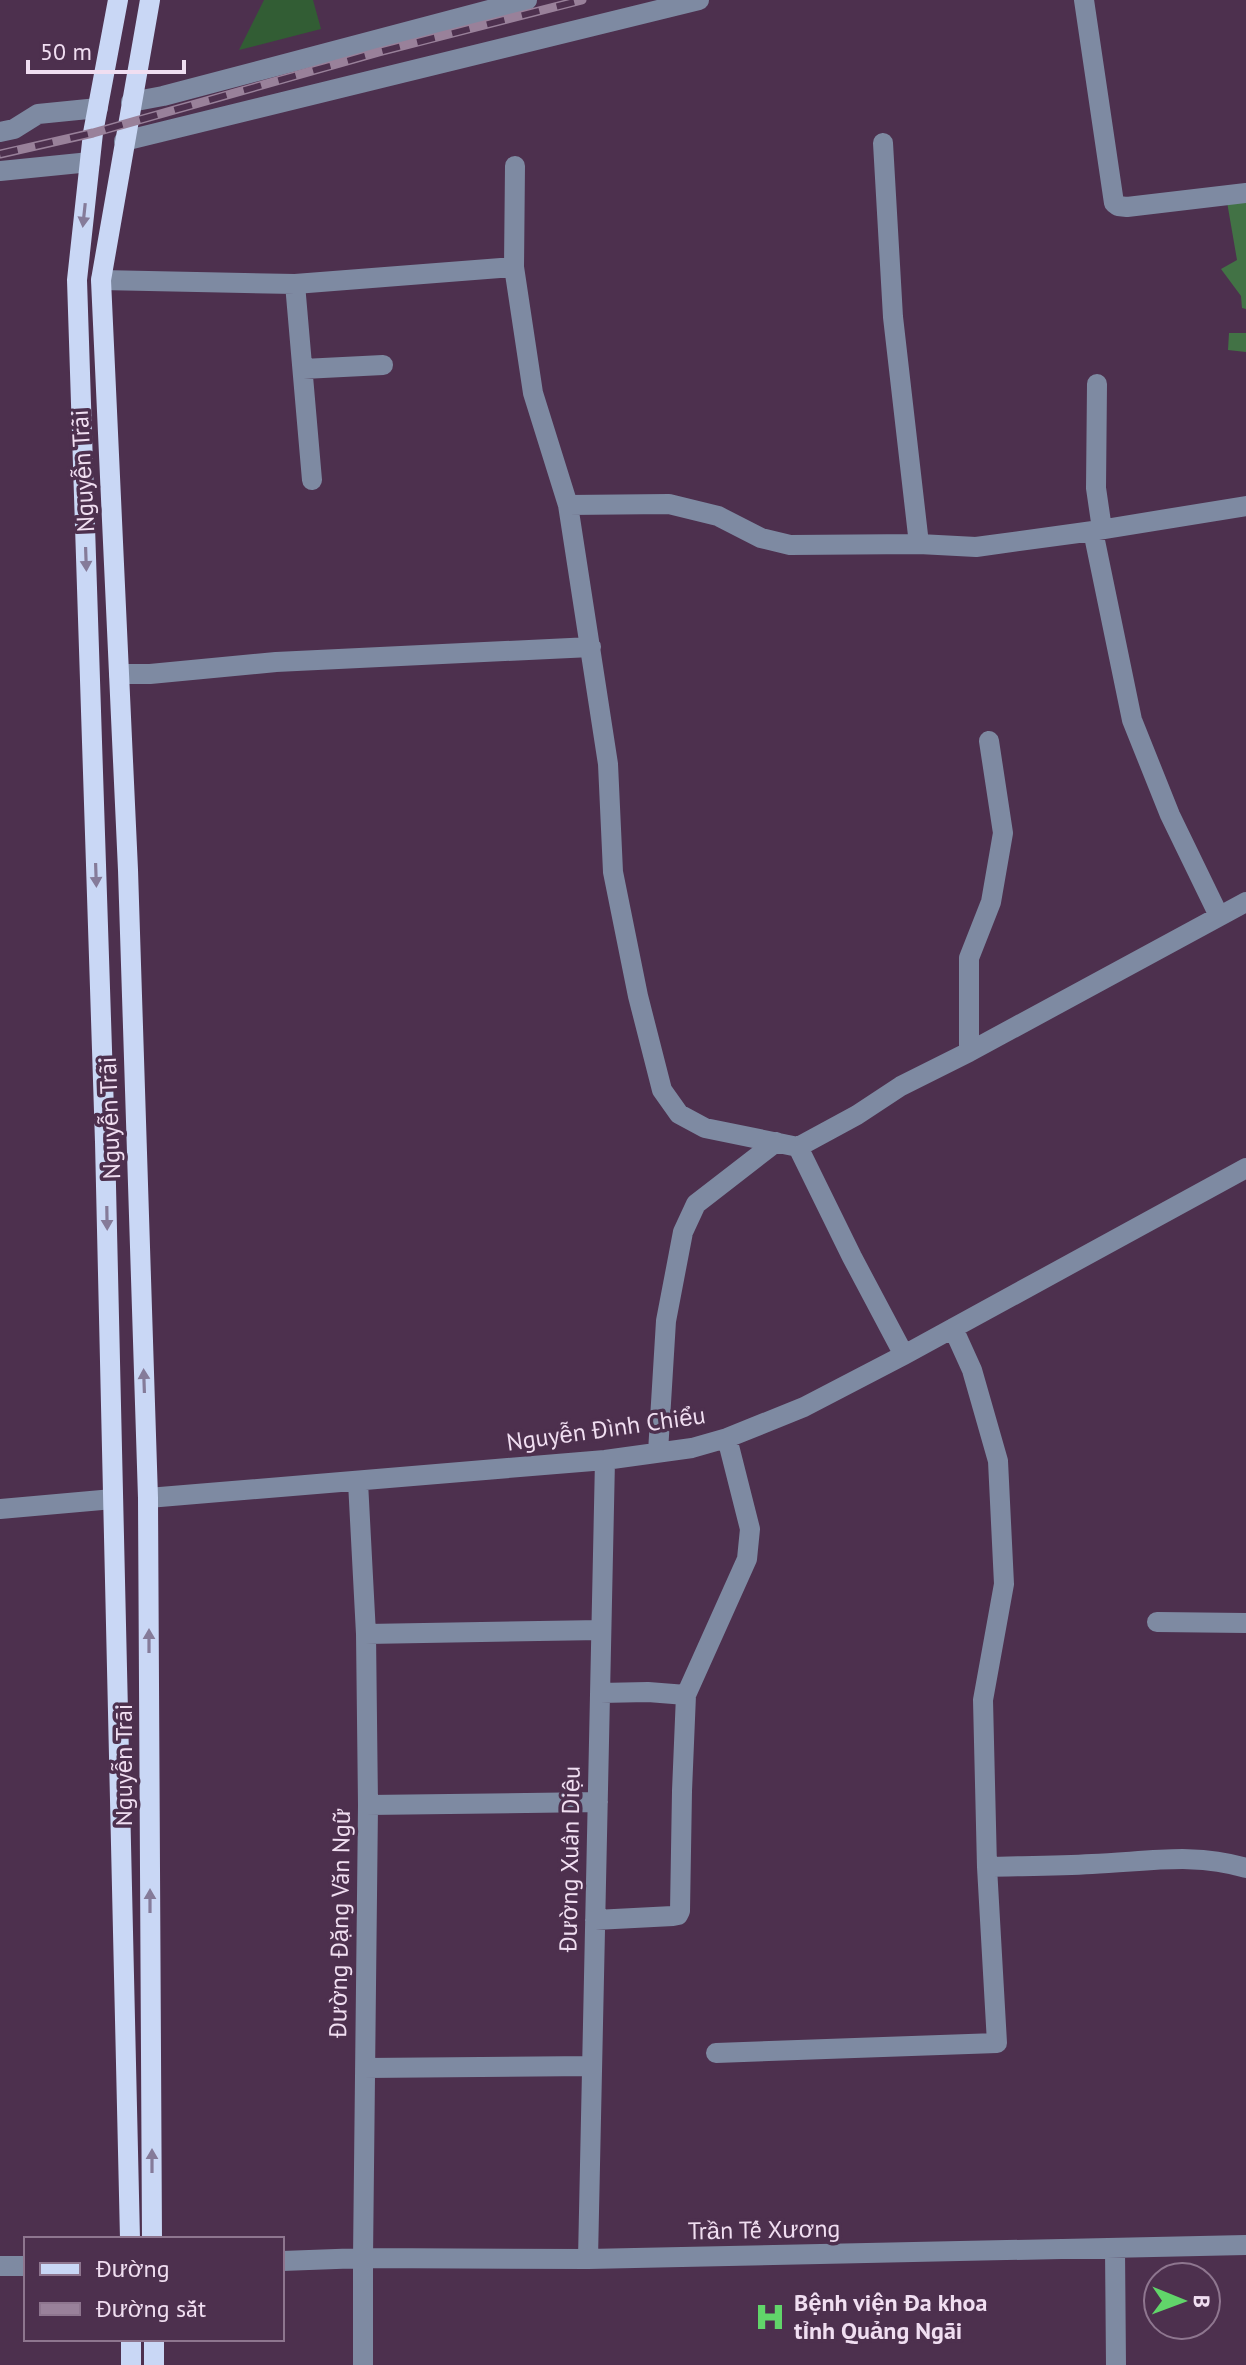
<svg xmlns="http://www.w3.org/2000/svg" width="1246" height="2365" viewBox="0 0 1246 2365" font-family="'PT Sans',sans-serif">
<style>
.green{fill:#325d34}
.forest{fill:#427245}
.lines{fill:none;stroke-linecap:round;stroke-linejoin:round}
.minor{stroke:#7e8aa2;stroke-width:20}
.major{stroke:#c9d7f5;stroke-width:20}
.rail-casing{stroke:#99819a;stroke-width:9}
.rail{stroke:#4d304e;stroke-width:6;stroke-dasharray:18;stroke-linecap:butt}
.oneway{fill:#857b99}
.labels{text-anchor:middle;stroke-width:7;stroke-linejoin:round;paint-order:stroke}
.street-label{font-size:24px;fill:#f0def1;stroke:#4d304e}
.poi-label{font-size:24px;font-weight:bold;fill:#f0def1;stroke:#4d304e;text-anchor:start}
</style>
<rect width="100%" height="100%" fill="#4d304e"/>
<path class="green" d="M264,0H313L321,29L239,50Z"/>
<path class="forest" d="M1246,192V309L1242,308L1241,296L1221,269L1237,260L1226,196Z
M1229,333H1246V352L1228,350Z"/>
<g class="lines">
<path class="minor" d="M1084,0L1114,203L1118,206L1127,207L1246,193
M131,102L163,96L527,0
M0,132L14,129L38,114L98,108
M124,141L699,0
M883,143L893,317L919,544
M515,166L514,267L533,393L568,505L608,764L613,872L638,996L662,1090L679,1114L705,1128L798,1147L857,1115L901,1086L969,1052L1246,902
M0,171L90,162
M101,280L295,284L514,267
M295,284L312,480
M303,369L383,365
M1097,384L1096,488L1102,529
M568,505L669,504L718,516L761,538L790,545L919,544L976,547L1093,531L1246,506
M1093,531L1132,720L1170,815L1219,916
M119,674H150L276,662L591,647
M969,1052V958L991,902L1003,833L989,741
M798,1147L852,1257L904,1355
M658,1452L666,1321L683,1232L696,1204L776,1142
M358,1482L366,1634L368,1805L363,2258V2365
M148,1498L605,1460L692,1448L727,1438L804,1407L904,1355L1246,1168
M0,1509L113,1499
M1157,1622L1246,1623
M366,1634L601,1630
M600,1693L648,1692L686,1695
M368,1805L598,1802
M987,1867C1022,1866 1057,1866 1092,1864C1146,1862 1194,1852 1246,1868
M595,1920L673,1916L678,1915L680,1911L682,1791L686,1695L747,1559L750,1529L727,1438
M716,2053L997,2043L987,1867L983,1700L1004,1584L998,1461L972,1370L953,1328
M365,2068L592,2066
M1115,2249L1116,2365
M588,2259L605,1460
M282,2261L363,2258L588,2259L1246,2245
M0,2266H26"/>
<path class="major" d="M118,0L93,133L77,280L105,1142L130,2239
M150,0L101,280L128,870L148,1498L152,2239
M131,2339V2365
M154,2339V2365"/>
<g class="rail-casing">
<path id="rail" d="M0,154L93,133L379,52L582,0"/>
</g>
<use href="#rail" class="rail"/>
</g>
<defs><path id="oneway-solid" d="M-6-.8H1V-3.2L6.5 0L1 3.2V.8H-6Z" transform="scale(2)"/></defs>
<g class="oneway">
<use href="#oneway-solid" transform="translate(84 215) rotate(96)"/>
<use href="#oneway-solid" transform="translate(86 559) rotate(88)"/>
<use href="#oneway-solid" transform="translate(96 875) rotate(88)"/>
<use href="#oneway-solid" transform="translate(107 1218) rotate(89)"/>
<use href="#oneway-solid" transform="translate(144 1381) rotate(-92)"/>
<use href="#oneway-solid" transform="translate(149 1641) rotate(-90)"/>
<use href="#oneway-solid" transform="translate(150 1901) rotate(-90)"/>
<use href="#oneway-solid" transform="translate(152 2161) rotate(-90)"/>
</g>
<defs>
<g id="hospital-bare" transform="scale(2.4)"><path d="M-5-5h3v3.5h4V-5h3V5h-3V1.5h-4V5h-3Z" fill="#61d56a" stroke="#4d304e" stroke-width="2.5" paint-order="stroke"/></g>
</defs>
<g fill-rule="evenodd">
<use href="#hospital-bare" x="770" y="2317"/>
</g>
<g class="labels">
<g class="street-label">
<text transform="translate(83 471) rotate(-93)" y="8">Nguyễn Trãi</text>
<text transform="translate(110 1118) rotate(-92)" y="8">Nguyễn Trãi</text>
<text transform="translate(606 1429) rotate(-8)" y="8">Nguyễn Đình Chiểu</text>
<text transform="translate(124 1765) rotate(-90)" y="8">Nguyễn Trãi</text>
<text transform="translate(570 1859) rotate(-89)" y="8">Đường Xuân Diệu</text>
<text transform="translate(340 1923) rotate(-89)" y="8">Đường Đặng Văn Ngữ</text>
<text transform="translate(764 2230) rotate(-1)" y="8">Trần Tế Xương</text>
</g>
<g class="poi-label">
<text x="794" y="2311">Bệnh viện Đa khoa<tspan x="794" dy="28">tỉnh Quảng Ngãi</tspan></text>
</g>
</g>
<rect x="24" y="2237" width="260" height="104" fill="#4d304e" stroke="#8e768f" stroke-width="2"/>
<rect x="40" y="2263" width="40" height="12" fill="#c9d7f5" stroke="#8e768f" stroke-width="2"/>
<text x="96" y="2277" font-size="24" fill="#f0def1">Đường</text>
<rect x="40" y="2303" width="40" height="12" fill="#99819a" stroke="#8e768f" stroke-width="2"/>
<text x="96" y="2317" font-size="24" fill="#f0def1">Đường sắt</text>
<g transform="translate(1182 2301) rotate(91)"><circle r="38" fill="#4d304e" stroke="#8e768f" stroke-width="2"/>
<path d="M0-6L14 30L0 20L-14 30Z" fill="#61d56a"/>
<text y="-12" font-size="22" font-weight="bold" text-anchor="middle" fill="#f0def1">B</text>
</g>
<path d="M28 60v12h156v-12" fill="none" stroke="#f0def1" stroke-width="4"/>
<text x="40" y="60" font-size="24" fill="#f0def1" stroke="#4d304e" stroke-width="6" paint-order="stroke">50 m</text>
</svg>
